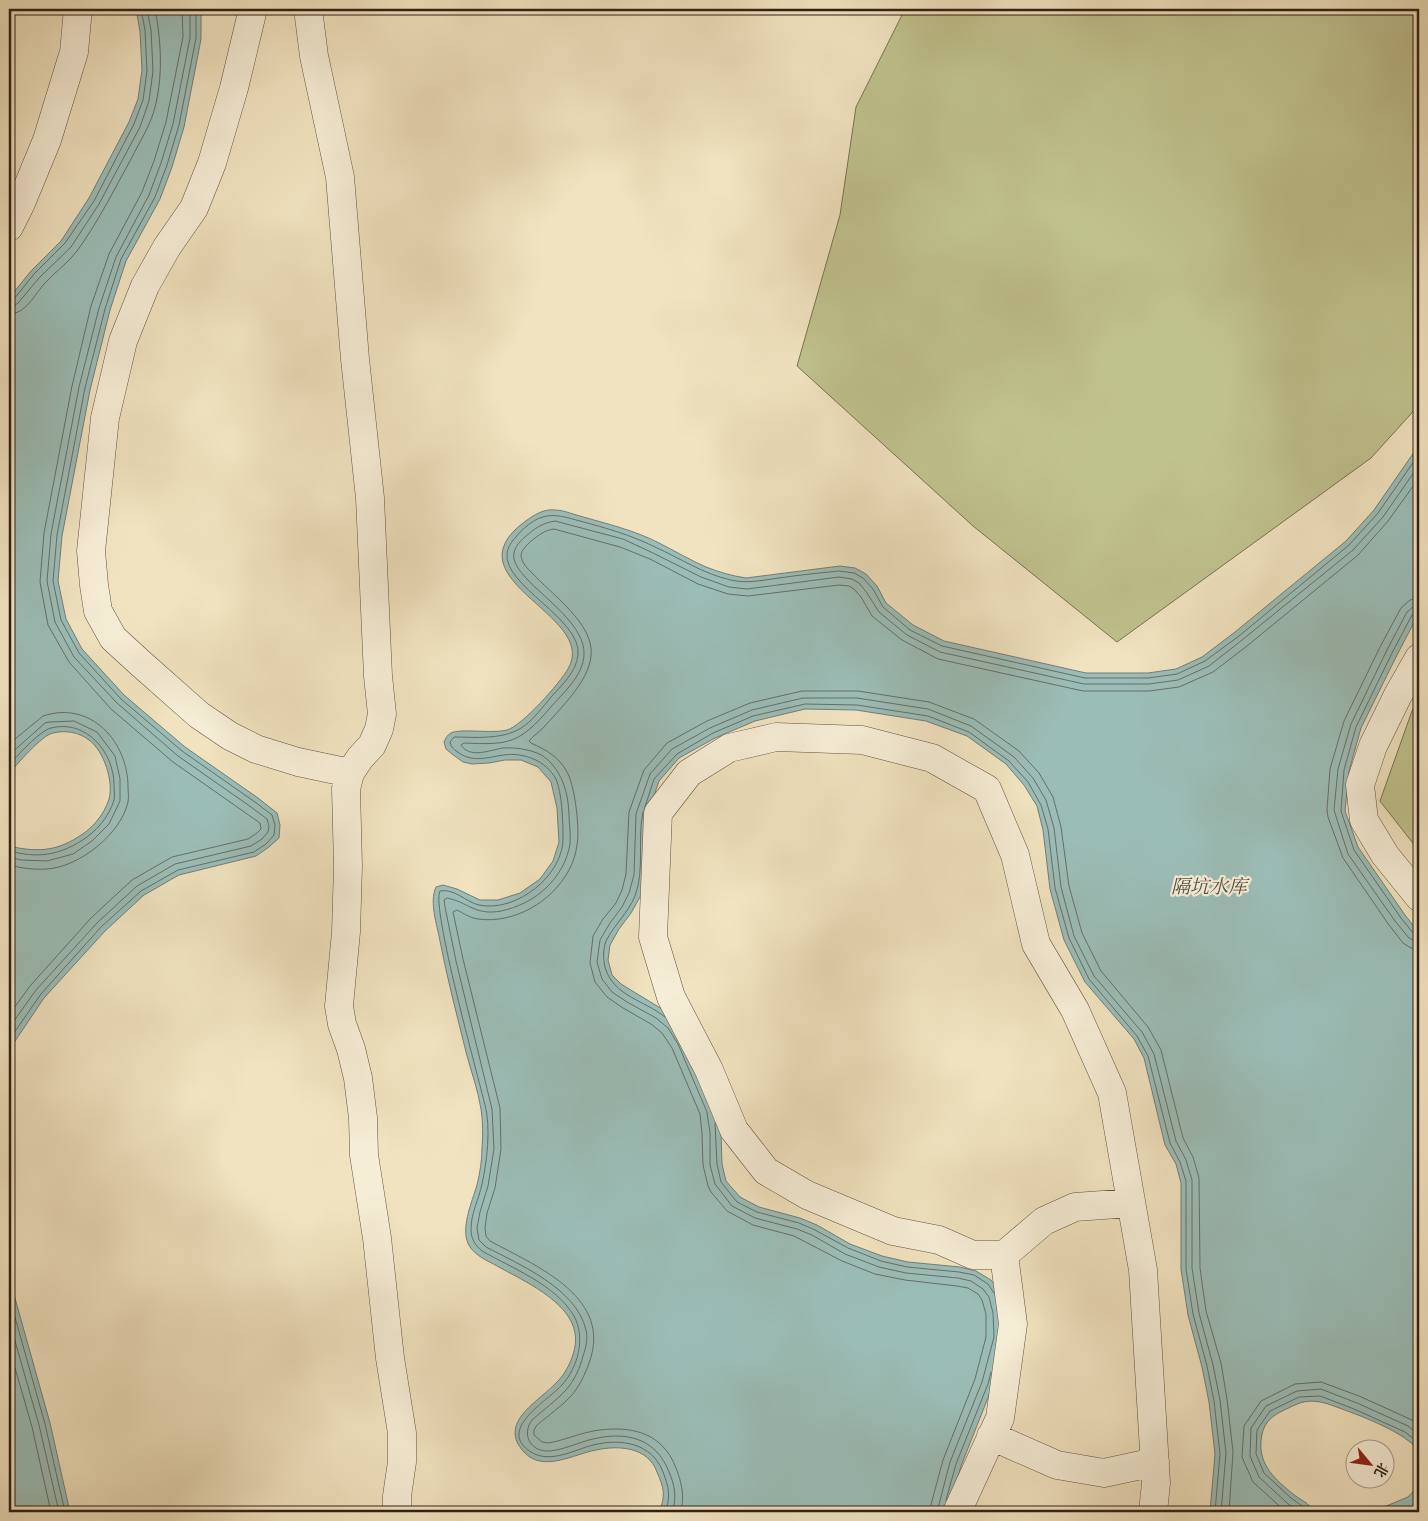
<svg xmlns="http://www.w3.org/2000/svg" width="1428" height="1521" viewBox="0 0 1428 1521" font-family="Alegreya,'Noto Serif SC',serif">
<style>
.green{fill:#c0c28e;stroke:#787152}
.water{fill:#9bbdb7;stroke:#717e77}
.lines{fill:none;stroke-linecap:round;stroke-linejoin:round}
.shore{stroke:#666e67;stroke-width:1}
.minor-casing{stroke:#615141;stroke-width:29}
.minor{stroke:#f6edd6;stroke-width:28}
.labels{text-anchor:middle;stroke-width:4.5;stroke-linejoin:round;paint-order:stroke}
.water-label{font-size:19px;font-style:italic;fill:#514f47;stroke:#f6edd6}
</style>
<rect width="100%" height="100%" fill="#f1e3c0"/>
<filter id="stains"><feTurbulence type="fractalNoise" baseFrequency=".004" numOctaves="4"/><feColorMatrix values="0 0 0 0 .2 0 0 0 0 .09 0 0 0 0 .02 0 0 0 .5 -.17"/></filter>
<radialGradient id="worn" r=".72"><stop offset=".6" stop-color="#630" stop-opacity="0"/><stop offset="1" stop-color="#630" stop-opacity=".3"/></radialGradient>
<path class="green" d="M905,9H1419V405L1371,458L1117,642L973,526L797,366L840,215L856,107Z
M1419,697V851L1380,801L1412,711Z"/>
<path class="water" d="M136,9H201V39L184,127L172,167L160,199L126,261L110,310L90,390L62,536L58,581L66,619L82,649L124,695L185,747L258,798L277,813L280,825L279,838L269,847L256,856L179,875L144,895L105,931L44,998L9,1050V846C35,852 55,852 78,837C92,829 104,815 109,799C114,782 104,751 89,740C79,732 65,730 53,733C42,735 16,765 9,774V298L31,271L61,241L89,198L129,122L138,99L142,70L140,31Z
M1419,445V613L1397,655L1361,728L1349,771L1345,811L1358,847L1405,915L1419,933V1451C1406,1433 1364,1417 1342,1409C1326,1403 1312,1397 1295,1405C1276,1414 1263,1418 1261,1441C1259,1466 1276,1480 1293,1494C1300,1500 1311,1503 1312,1512H1210L1215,1454L1209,1402L1202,1367L1188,1315L1181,1269V1183L1176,1164L1165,1145L1144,1058L1134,1039L1085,982L1064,940L1050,889L1043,830L1037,806L1024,785L1006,764L967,736L926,721L856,710L805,709L755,721L715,738L679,758L659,781L647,816L645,877L640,897L631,913L619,929L610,945L608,960L612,975L621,984L662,1009L676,1020L721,1132L722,1164L726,1181L740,1197L759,1207L800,1218L817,1225L850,1244L882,1256L908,1262L960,1267L976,1271L991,1280L1000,1293L1005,1311L993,1385L961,1466L948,1512H659C666,1496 664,1488 657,1472C648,1447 619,1445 596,1450C574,1454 543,1473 524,1452C497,1423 538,1402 556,1383C568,1372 578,1349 575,1333C570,1301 522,1280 497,1266C488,1261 476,1256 470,1247C459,1231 472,1202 477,1185C480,1173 482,1160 482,1148C483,1136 483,1121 481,1109C478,1090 471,1071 466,1052C457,1015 447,978 440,941C437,924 429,903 436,887L443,885L457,889L480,900H498L520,893L540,879L553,861L559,842L557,808L551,782L538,767L521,760H505L489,763L472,764L463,762L452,754L446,749L444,742C446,738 447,735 451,733C461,728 492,734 507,730C522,726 560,683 568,669C601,613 436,578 533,516C540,512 547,509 555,510C563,510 572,514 580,516C607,524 634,530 659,543C675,551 690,560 706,567C719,572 732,576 746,578L840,566L855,568L866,574L877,586L886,603L913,625L944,641L1086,673H1148L1176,669L1202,657L1235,632L1346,541L1374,510Z
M9,1277L50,1423L70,1512H9Z
M1419,1485V1512H1378L1379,1509L1408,1497Z"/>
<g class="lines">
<path class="shore" d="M9,300L14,299L34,274L65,243L94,201L134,124L143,100L147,71L145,30L141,9
M9,307L14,306L18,303L39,278L71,247L99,204L140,127L149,101L153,71L151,30L147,9
M9,314C26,314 34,295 45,283C55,272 68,263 77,251C98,222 114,190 131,159C140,141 152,123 156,103C163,73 161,39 155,9
M1419,598L1410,600L1401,608L1380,647L1344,721L1330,769L1327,810L1328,817L1343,858L1389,925L1403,943L1411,948L1419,949
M1419,606L1413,607L1407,612L1387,650L1351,724L1338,769L1334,810L1348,854L1395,921L1408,937L1414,941L1419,942
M1419,612H1415L1412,615L1392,653L1356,727L1344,770L1341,811L1354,850L1401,918L1414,934L1419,936
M9,744L43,716C91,700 128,742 128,787C128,792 129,797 128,802C121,834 79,867 47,869C34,870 21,868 9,865
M9,755L45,723L50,722L74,721L97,732L115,756L120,779V801L109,824L92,841L73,854L47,861L21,860L9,857
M9,766C15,757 41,730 51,728C86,719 114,752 114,785C114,790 115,796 114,800C109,817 96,832 81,841C57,856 37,858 9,851
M644,810L654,779L677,754L713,733L753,716L805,704L857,705L928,716L969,732L1009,761L1028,782L1041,805L1048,829L1055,888L1069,938L1089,979L1137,1036L1148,1056L1170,1143L1180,1162L1186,1181V1269L1193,1314L1207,1366L1214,1401L1220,1454L1215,1512
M643,812C637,840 645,869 635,896C628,913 614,925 606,941C603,949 603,959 605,967C613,996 644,1000 665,1017
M9,1015L30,986L91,918L132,880L172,857L248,839L257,833L261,829L260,823L173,762L111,709L69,662L48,625L40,582L44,533L72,386L91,306L109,254L142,192L154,161L166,122L183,37L182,9
M9,1028L36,990L97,923L137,886L175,864L251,846L262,839L268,832L269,826L267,819L251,807L178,756L117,703L74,657L55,622L47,581L51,534L79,387L99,308L116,257L149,195L161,163L173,124L190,38V9
M9,1040L41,994L101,927L141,891L178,870L254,852L266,844L274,835L275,825L272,815L255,802L182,751L121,699L79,653L61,620L53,581L57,535L85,388L105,309L121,259L155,197L167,165L179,125L196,38V9
M715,1123L717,1164L721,1182L737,1202L757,1212L799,1223L815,1230L848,1248L881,1261L907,1267L959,1272L974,1275L988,1284L994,1293
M9,1296L45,1424L65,1512
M9,1320L39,1425L59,1512
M9,1347L32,1427L51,1512
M946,1500L956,1464L988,1384L991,1372
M665,1512C671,1498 669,1487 663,1472C652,1443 621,1438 593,1445C574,1450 550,1464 531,1452C496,1430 547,1401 561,1386C578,1368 586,1338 574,1316C556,1285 512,1268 482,1251C475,1245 471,1239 471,1229C471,1213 479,1199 482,1184C487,1162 491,1127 485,1105C478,1076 431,907 440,891C454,888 466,902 479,905C516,913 565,875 563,836C563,821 562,793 556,779C546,761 524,752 504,755C488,757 474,763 459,753C455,750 451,748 450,742L454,737C466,737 477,738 488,737C523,735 531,721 552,696C563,684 576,672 578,655C582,619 503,586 507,553C508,547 512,541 516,537C522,529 534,519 543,517C555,513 568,518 580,521C606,528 631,535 655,547C680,558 703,574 731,580C747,584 763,580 779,578C799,575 819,573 839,571L854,573L863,578L873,589L883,607L910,630L942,646L1085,678H1148L1177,674L1205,661L1239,636L1349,545L1378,513L1419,454
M672,1512C677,1499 675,1485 669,1472C656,1438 626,1431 593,1439C579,1442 564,1450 549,1451C531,1452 521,1435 532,1420C543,1410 556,1401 566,1390C574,1381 580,1368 583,1356C586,1348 588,1338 586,1330C576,1288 520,1265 486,1247L479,1240L477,1228L480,1212L488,1186L494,1149L492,1109L456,961L445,907L444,900L447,898C468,902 475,916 501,911C535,904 564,879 570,844C571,835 569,823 569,814C568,793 563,774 547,759C537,750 516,747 503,748C490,750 470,759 461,745L464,743C509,745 519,744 550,708C563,693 583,676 584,655C586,626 544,598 526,578C521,572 516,567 514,559C512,550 519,542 525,537C534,529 542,523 555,521L623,539L653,553L701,577L729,587L747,589L839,577L852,579L859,583L867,593L879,612L907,635L940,652L1084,684H1149L1178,680L1209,666L1242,640L1353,550L1383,517L1419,465
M680,1512C686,1498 681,1481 676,1468C662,1431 629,1425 593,1431C578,1434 564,1440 549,1443L542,1442L534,1435V1430L537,1425C549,1415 562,1406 572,1395C581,1384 587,1370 591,1357C609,1295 534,1265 490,1241L486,1236L485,1228L487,1213L495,1188L501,1149L500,1108L463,959L453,912L457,910C463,913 470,918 478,919C514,924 552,902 569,870C573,863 576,853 577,845C580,829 575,788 568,774C560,757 546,750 531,743L529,741C533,736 539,732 543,728C560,709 589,681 591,656C595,624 551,594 531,572C527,568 522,563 521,556C521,550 527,545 531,541C539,535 545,530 554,529L620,547L650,559L698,584L728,594L748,596L839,585L849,586L854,589L861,597L872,616L902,640L938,659L1083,691H1149L1179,687L1213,672L1247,646L1358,555L1388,521L1419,478
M929,1512L943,1460L975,1379L986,1337V1314L982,1300L978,1294L968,1288L957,1286L905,1280L875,1274L842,1261L794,1236L753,1225L727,1211L711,1192L708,1186L703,1165L702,1134L700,1114L672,1048L662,1033L651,1024L623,1008L607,997L595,982L590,963L593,936L603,919L616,903L622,890L626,874L629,812L644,770L667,743L707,721L750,703L802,691H858L929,702L974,719L1019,751L1039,773L1053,797L1061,827L1069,886L1082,933L1101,971L1148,1027L1161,1050L1183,1138L1193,1157L1199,1178L1200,1268L1206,1311L1221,1363L1227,1399L1233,1452L1229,1512
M937,1512L950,1462L982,1382L994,1337L993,1313L989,1297L983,1289L971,1281L958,1278L906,1273L879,1267L845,1254L812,1235L797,1229L755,1218L732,1206L715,1184L710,1165V1133L707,1112L678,1044L668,1028L656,1018L627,1002L612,992L602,979L597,962L600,940L610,923L622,907L629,893L634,875L636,814L650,774L672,749L710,728L752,710L803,698H857L928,709L971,726L1014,757L1033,778L1046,800L1054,828L1061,887L1074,936L1094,976L1142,1032L1154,1054L1176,1141L1186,1160L1192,1180V1268L1199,1313L1213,1365L1220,1400L1226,1453L1221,1512
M1286,1512L1253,1482L1242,1457L1244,1426L1261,1401L1295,1384L1321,1382L1359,1396L1412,1420L1419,1425
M1300,1512L1287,1503L1259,1477L1250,1456L1251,1428L1266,1406L1297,1391L1321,1389L1357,1403L1408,1426L1419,1435
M1307,1512L1305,1508L1291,1498L1264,1473L1256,1454L1257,1430L1270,1411L1299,1397L1320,1396L1354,1409L1405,1432L1419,1443"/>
<g class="minor-casing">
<path id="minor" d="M253,9L234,88L212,163L194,208L167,247L145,286L123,341L105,418L91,551L94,585L98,611L113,638L138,661L199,715L230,736L256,749L298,762L350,773
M308,9L314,56L340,177L355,359L370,498L378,676L382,714L379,729L372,745L360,758L350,773L346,789L348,866L346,932L339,1006L342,1024L351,1049L358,1078L363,1118L364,1155L377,1238L390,1358L402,1433V1462L397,1496V1512
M9,227L21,203L47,140L74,52L78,9
M1419,658L1398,695L1373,746L1360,785L1364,820L1385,855L1419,897
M1131,1203L1075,1207L1044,1221L1004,1255H973L939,1240L893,1231L807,1195L766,1171L734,1130L709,1070L671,997L653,937L658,813L689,773L729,748L776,737L862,740L932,758L987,789L1015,855L1036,944L1075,1010L1112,1093L1143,1270L1156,1483L1153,1512
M991,1436L1057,1465L1104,1473L1155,1462
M957,1512L1000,1418L1013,1324L1004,1255"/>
</g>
<use href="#minor" class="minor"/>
</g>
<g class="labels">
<g class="water-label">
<text x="1209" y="893">隔坑水库</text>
</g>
</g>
<rect width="1428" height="1521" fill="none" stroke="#f1e3c0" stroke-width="30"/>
<rect x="10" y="10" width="1408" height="1501" fill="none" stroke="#312017" stroke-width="2.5"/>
<rect x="15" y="15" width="1398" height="1491" fill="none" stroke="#312017"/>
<g transform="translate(1370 1464) rotate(119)"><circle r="24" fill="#f6edd6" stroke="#a79b8a"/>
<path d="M0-4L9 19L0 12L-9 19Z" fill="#8f2418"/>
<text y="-8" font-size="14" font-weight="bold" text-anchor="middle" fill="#312017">北</text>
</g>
<rect width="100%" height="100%" filter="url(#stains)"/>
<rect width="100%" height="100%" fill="url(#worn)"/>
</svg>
